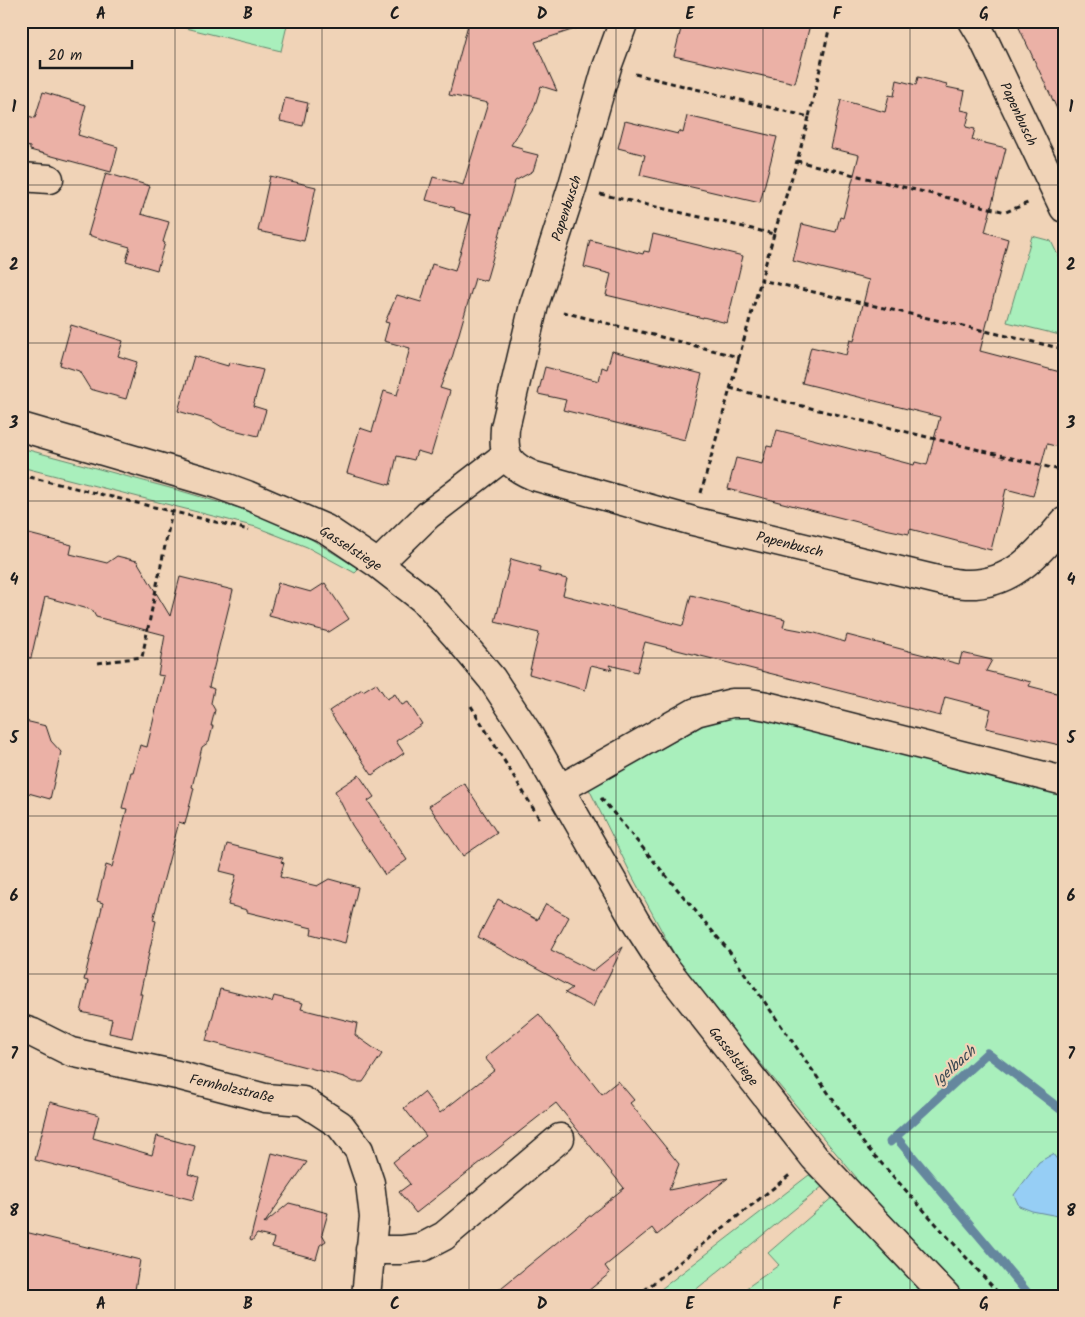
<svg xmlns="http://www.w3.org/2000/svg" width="1085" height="1317" viewBox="0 0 1085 1317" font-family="Kalam,sans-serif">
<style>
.green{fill:#a9efbc;stroke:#62866c}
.water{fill:#96cef5;stroke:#65879e}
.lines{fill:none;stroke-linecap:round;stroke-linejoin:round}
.stream{stroke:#65879e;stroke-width:9}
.building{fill:#ebb1a6;stroke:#1c1c1c}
.minor-casing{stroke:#1c1c1c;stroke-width:31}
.path{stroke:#1c1c1c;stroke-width:3;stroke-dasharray:5 4;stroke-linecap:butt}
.minor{stroke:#f0d3b7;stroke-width:28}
.grid{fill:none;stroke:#1c1c1c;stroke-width:1;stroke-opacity:0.55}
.labels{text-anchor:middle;stroke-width:4.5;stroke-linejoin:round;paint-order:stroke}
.street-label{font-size:14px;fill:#1c1c1c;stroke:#f0d3b7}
.water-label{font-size:15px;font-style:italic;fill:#3a4852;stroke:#f0d3b7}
.neatline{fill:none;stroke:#1c1c1c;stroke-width:2}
.grid-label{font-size:16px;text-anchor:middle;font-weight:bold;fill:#1c1c1c}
</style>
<rect width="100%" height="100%" fill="#f0d3b7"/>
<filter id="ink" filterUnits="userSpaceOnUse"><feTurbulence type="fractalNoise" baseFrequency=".02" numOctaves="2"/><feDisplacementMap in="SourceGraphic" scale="10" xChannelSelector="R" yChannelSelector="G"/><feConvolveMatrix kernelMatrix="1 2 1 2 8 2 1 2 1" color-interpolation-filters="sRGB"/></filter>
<g filter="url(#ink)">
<path class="green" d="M157,21H288L281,51Z
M1032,236L1051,241L1064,268V336L1007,322Z
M21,448L181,491L252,512L311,539L359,569L355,573L307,547L256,527L21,467Z
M739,714L758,716L1064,793V1296H735L779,1265L768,1253L856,1177L684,972L632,876L589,789L704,725L721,717Z
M809,1175L823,1186L688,1296H652Z"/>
<path class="water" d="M1053,1154L1064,1169V1210L1058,1216L1032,1211L1019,1206L1014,1195L1039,1162Z"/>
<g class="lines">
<path class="stream" d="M896,1137L1030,1296
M890,1142L987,1053L1064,1112"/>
</g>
<path class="building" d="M469,21H584V26L535,42L557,91L541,86L533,111L511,145L522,148V151L538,155L533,171L515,181L486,281L475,278L452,358L440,388L450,391L431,455L417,451L414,460L397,456L390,485L347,473L360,428L372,432L384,391L397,395L410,348L384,341L389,323L385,322L397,295L421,302L432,264L455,271L471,215L454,210L455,208L426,200L433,177L463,185L488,103L449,95Z
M683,21H811L795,83L674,56Z
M1016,21H1064V124Z
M918,77L947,84L946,87L965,91L961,110L970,112L966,127L975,129L972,140L1006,148L985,232L1008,239L980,351L1064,373V448L1047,444L1033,496L1006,489L991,550L910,529L909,534L885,529L728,489L736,458L762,464L767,446L772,447L777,430L914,465L915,462L927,465L940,417L802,383L811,347L846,355L850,340L854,341L869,280L793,261L802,224L836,232L840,217L843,218L859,155L830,148L841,100L885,112L889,95L894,96L897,80L916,85Z
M43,92L86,105L78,135L118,147L111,172L30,150V147L21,145V114L35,118Z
M285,98L308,103L303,126L280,121Z
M687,116L777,137L760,203L640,175L645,155L618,148L625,121L678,134L679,131L683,133Z
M106,173L150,186L141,214L169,222L163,242L165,243L157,270L126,261L130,247L88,235Z
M270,176L316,187L304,241L258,231Z
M653,234L743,256L727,323L703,317V318L606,295L611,274L584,267L590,240L643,254L644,251L649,252Z
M71,325L123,341L118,356L137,362L126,399L90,389L79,371L60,365Z
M612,351L702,374L685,440L563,410L566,400L538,394L545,367L599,381L602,367L607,369Z
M194,356L228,366L229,362L263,370L253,406L266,410L258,436L222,427L212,421L178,411Z
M21,532L72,545L70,554L107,563L117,556L137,561L170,616L180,577L233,590L209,687L214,689L211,703L215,710L211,726H213L209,742L202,747L192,787L194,788L185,824L179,822L153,920L156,921L140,994H142L132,1038L109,1033L112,1019L81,1012L88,981L84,980L103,903L97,901L106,865L112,867L127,809L122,808L131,772H133L140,745L147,747L164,676L158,675L165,635L96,617L92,610L45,597L31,658L21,657Z
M511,559L540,567L539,572L567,579L563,595L683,626L691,595L785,619L783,627L815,633L845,642L847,635L959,664L962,653L992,660L986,671L1031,682L1029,686L1064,695V746L986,728L991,709L945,697L940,716L645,642L637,672L609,665L612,670L591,665L585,690L529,674L539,633L495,622Z
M278,583L311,592L325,583L349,619L329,632L269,616Z
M376,683L387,699L395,694L402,705L408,702L422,724L396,741L404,753L372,775L329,711L362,689L363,691Z
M21,720L46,726L51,741L61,752L50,799L21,791Z
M359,775L374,797L368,801L407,860L385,875L352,825L335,791Z
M464,783L497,833L463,856L429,806Z
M227,844L283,858L281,862L284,863L280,877L317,886L329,879L358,887L345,943L311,934L312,928L247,912V910L228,905L236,875L220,871Z
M498,899L537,920L546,904L569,917L551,950L593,971L623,947L593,1007L565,993L572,988L478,937Z
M220,989L272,1002L274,996L303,1003L301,1009L357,1023L355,1035L382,1054L363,1082H354L344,1077L206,1041Z
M539,1014L602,1094L618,1081L634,1100L630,1103L679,1164L669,1190L728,1178L657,1235L652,1228L605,1266L610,1273L582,1296H491L624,1188L556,1103L416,1213L399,1192L410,1184L393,1162L426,1136L404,1108L424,1092L440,1113L495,1070L485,1058Z
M50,1102L99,1115L93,1138L152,1155L157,1136L195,1146L188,1174L199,1177L193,1200L35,1160Z
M272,1153L307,1162L264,1224L289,1203L328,1213L322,1234L326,1241L320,1245L316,1259L272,1247L274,1238L257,1234L252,1241L250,1240Z
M21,1231L140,1260L134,1296H29L31,1288L21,1285Z"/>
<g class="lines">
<g class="minor-casing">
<path id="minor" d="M624,21L607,67L572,188L534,305L505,428C503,456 507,465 534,476L693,521L942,581C950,582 958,584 965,584C1011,586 1038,554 1064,522
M973,21L982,36L1064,208
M21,177L49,179
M21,427L217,484L247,495L326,529L378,564L423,599L457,637L492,679L527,732L635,921L664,966L814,1157L946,1296
M378,564L428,515L506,455
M560,789L696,712L732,703H750L767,706L1064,781
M21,1029L33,1033L71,1052L177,1075L265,1098L303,1101L340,1125L359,1150L370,1183L374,1217L366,1296
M370,1250H401L423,1247L444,1236L560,1138"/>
</g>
<path class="path" d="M635,74L809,117L831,21
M809,117L797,161L1006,212L1030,202
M600,194L774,234L797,161
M774,234L761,280L1064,349
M563,312L739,357L761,280
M730,388L1064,471
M21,475L249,530
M701,493L739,357
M98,663L142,657L172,512
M471,706L539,818
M601,798L729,951L864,1144L1001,1296
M637,1296L791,1174"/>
<use href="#minor" class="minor"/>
</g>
</g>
<path class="grid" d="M175,21V1296M322,21V1296M469,21V1296M616,21V1296M763,21V1296M910,21V1296M21,185H1064M21,343H1064M21,501H1064M21,658H1064M21,816H1064M21,974H1064M21,1132H1064"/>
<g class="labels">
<g class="street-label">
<text transform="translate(1019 114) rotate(65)" y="5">Papenbusch</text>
<text transform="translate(566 208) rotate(-72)" y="5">Papenbusch</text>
<text transform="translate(790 544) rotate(14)" y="5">Papenbusch</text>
<text transform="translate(351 548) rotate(33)" y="5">Gasselstiege</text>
<text transform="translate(734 1056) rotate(52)" y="5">Gasselstiege</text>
<text transform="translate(232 1088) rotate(13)" y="5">Fernholzstraße</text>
</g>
<g class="water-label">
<text transform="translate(954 1066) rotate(-42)" y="5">Igelbach</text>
</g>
</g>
<rect width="1085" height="1317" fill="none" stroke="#f0d3b7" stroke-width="55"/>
<path d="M40 60v8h92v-8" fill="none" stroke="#1c1c1c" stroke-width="2.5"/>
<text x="48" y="60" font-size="15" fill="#1c1c1c" stroke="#f0d3b7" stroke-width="4" paint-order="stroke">20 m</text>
<rect x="28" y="28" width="1030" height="1262" class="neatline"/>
<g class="grid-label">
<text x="101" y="19">A</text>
<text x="248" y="19">B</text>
<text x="395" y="19">C</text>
<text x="542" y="19">D</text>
<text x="690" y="19">E</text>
<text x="837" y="19">F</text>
<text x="984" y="19">G</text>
<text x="14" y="112">1</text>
<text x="1071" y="112">1</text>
<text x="14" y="270">2</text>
<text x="1071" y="270">2</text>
<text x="14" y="428">3</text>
<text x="1071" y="428">3</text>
<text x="14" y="585">4</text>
<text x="1071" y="585">4</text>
<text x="14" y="743">5</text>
<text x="1071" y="743">5</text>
<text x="14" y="901">6</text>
<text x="1071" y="901">6</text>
<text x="14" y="1059">7</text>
<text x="1071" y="1059">7</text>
<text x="14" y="1216">8</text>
<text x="1071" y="1216">8</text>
<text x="101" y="1309">A</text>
<text x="248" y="1309">B</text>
<text x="395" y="1309">C</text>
<text x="542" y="1309">D</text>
<text x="690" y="1309">E</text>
<text x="837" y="1309">F</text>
<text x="984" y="1309">G</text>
</g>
</svg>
